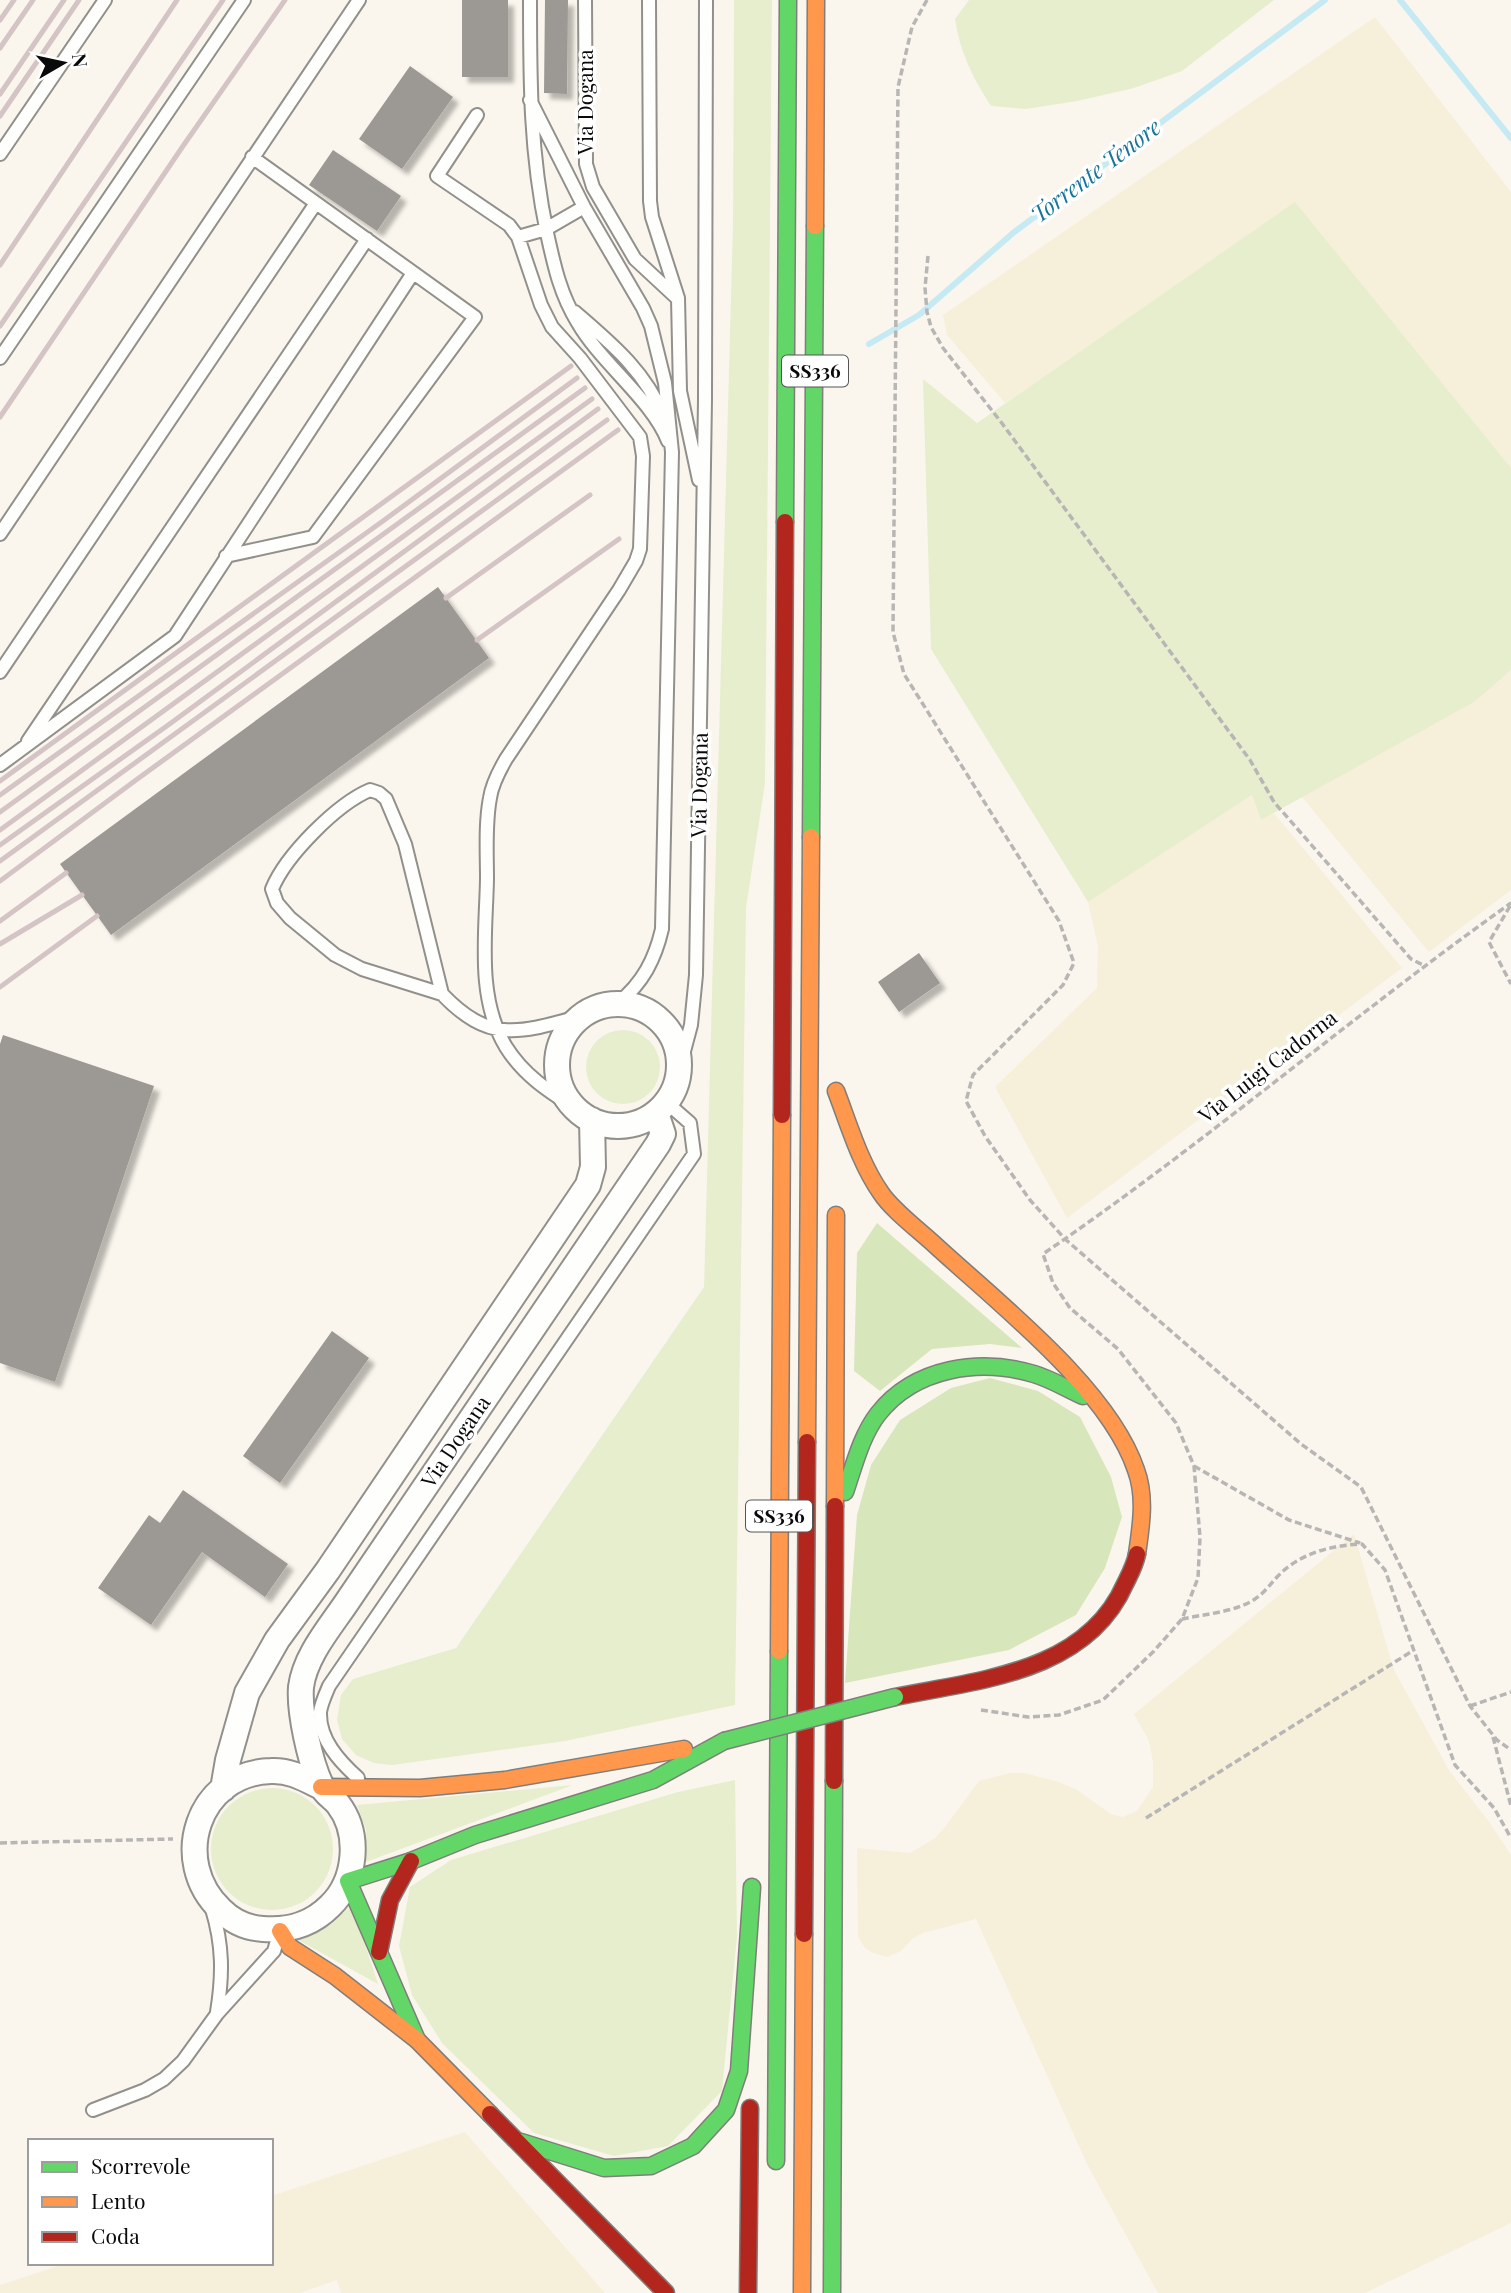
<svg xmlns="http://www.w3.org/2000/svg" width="1511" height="2293" viewBox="0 0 1511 2293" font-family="'Playfair Display',serif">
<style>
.farmland{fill:#f6efda}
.green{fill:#e7eecd}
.forest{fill:#d8e6bc}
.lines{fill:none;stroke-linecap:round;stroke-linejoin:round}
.stream{stroke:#c5eaf3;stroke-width:6}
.building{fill:#9c9894;filter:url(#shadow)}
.lane-casing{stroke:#92908c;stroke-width:16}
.street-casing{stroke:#92908c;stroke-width:28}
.fast-casing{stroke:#7f7e7a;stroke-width:19}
.slow-casing{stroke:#7f7e7a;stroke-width:19}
.jam-casing{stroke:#7f7e7a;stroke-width:19}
.path{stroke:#b7b6b5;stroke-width:3.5;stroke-dasharray:7 3.5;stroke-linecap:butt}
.lane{stroke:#fefefc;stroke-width:12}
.street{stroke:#fefefc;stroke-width:24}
.fast{stroke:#63d668;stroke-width:16}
.slow{stroke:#ff974d;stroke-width:16}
.jam{stroke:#b3261e;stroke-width:16}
.rail{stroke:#d5c4c6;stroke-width:5}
.fast-bridge-casing{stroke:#7f7e7a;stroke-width:19;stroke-linecap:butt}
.fast-bridge{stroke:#63d668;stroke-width:16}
.labels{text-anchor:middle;stroke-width:7;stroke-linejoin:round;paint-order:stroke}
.shield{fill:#fff;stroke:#545454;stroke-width:2}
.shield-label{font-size:19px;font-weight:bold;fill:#0a0a0a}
.street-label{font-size:21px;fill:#0a0a0a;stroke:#fff}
.water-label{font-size:23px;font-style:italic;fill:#177599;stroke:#fff}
</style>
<defs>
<filter id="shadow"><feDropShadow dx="6" dy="6" stdDeviation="2" flood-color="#0004"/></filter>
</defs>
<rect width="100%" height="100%" fill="#faf6ed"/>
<path class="farmland" d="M1375,17L1511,192V468L1295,203L1005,403L947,335L943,315Z
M1511,670V890L1429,952L1302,797L1473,702Z
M1252,795L1261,820L1274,813L1402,968L1067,1218L995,1087L1097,988L1098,947L1088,902Z
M1354,1534L1394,1670L1449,1770L1490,1823L1511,1855V2223L1365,2293H1158L1089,2168L976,1919L923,1933L912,1939L901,1951L887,1957L873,1953L865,1948L858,1937L857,1848L910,1853L935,1838L945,1827L979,1781L1010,1773H1024L1059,1782L1077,1790L1111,1814L1123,1817L1137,1811L1153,1787V1762L1149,1741L1134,1714Z
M465,2132L605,2293H341L337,2280L300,2293H0V2285L67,2263H271V2196Z"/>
<path class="green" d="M734,0H772L765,783L746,908L735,1705L565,1741L392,1765L374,1763L356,1755L342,1739L337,1720L341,1695L353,1679L456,1648L704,1287L733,223Z
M969,0H1274L1182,71L1134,88L1077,101L1026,109L991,106C973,78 960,53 955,19Z
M1295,202L1511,468V670L1474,702L1261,820L1252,795L1088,902L931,649L923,379L977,423Z
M586 1067a37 37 0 1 1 74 0a37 37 0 1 1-74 0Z
M735,1780L737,1936L722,2091L668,2146L614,2156L534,2133L442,2043L412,1995L399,1946L410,1887L451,1860L678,1792Z
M573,1785L366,1862V1829L357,1805Z
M211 1849a61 61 0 1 1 122 0a61 61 0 1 1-122 0Z
M352,1904L378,1984L298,1940L333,1923Z"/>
<path class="forest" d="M877,1223L1022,1348L990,1344L932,1349L880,1391L854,1371L857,1253Z
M990,1378L1038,1391L1080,1417L1111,1477L1122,1517L1105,1568L1076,1615L1009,1650L845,1683L857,1515L871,1465L900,1420L951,1388Z"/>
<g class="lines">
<path class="stream" d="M1400,0L1511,138
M869,344L919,315L1013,233L1325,0"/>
</g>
<path class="building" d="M462,0H508V77H462Z
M545,0H568L567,94L544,93Z
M410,66L453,97L402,169L359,139Z
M333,150L401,196L377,231L309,185Z
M438,587L489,658L111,935L60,864Z
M919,953L940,983L899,1012L878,982Z
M3,1035L154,1086L55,1382L0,1363V1044Z
M332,1331L369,1358L280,1483L243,1456Z
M183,1490L288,1564L265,1597L202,1552L151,1625L98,1588L149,1515L160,1523Z"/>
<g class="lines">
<g class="lane-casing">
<path id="lane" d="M530,0C530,81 530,153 547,233C554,265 560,294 578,323C601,363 652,400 668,441
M585,0L586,164L593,187L635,259L677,298
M649,0L650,201L652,217L678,298L680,391L699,480
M530,100L584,207L643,308L651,326L665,383L672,452L662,929C655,959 643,983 618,1003
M477,115L437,176L509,225L518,237L541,305L552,327L580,358L640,437L643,456L640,549L636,561L619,590L506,759C499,771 492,784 490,798C485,824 487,852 487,879C486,933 476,998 506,1047C524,1076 550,1092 578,1110
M0,154L105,0
M518,237L546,229L584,207
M575,312C612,344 645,371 664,417
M0,358L244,0
M0,534L359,0
M226,556L313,537L475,317L252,157
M0,672L316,203
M28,741L367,239
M0,765L175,636L413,273
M442,994L362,969L335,955L290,918L277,903L272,889C286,855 337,804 370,790L379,793L386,799L405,844L442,994C490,1044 520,1033 581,1016
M679,1070L691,1025L696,975L705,400L706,0
M358,1778C339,1761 319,1739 320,1712C321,1704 326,1693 329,1686L694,1154L690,1123L666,1102
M212,1909C223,1945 223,1975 217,2012
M93,2110L145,2090L164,2079L183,2061L217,2014L274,1951L277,1941"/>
</g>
<g class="street-casing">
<path id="street" d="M557 1065a61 61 0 1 1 122 0a61 61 0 1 1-122 0Z
M321,1787C305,1779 290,1770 271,1771C198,1773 169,1861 221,1910C232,1921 247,1928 263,1929C289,1931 311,1925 330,1906C356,1881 361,1834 338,1804C333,1798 324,1793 321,1785C310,1762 299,1712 301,1687C305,1655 332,1625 349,1599L658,1144L663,1134L656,1113
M223,1789L228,1760L247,1693L277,1640L328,1570L588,1185L593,1167L592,1120"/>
</g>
<g class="fast-casing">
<path id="fast" d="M785,522L788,0
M811,837L815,226
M845,1492C854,1466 861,1436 878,1414C915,1367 980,1358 1034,1374C1051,1379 1067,1389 1083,1396
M417,2040L348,1881L411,1861L475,1835L653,1780L724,1741
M521,2142L604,2168L651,2166L693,2146L726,2110L739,2071L752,1887
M776,2161L779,1651
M832,2293L834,1781"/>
</g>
<g class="slow-casing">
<path id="slow" d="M815,226L816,0
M836,1091C849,1125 860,1163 881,1193C892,1210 920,1231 935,1245C998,1303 1109,1389 1136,1470C1146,1497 1141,1526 1137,1554
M807,1442L811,837
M835,1506L836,1215
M779,1651L782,1115
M321,1787L420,1788L505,1780L684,1749
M280,1931L290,1947L335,1976L417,2040L490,2114
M802,2293L804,1934"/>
</g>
<g class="jam-casing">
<path id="jam" d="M782,1115L785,522
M895,1697C978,1680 1086,1673 1125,1584C1130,1574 1135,1565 1137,1554
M834,1781L835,1506
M804,1934L807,1442
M379,1952L390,1900L411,1861
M490,2114L666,2293
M748,2293L750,2108"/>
</g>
<path class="path" d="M927,0L912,27L898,87L893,632L904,674L1059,921L1074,963L1063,985L973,1075L966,1101L985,1136L1030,1200L1065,1239L1301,1444L1361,1487L1470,1706L1497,1740L1511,1750
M928,256L925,288L927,312L931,327L943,348L1001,422L1250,760L1274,802L1411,959L1423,965
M1510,906L1489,942L1511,984
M1194,1466L1289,1520L1360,1543
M1182,1619C1205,1614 1236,1612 1255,1599C1266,1592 1273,1580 1282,1572C1304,1552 1334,1545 1362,1544L1385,1570L1455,1765L1494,1808L1511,1838
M1470,1706L1511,1692
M981,1710L1028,1717L1059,1715L1103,1700L1154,1651L1182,1619L1198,1578L1200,1537L1194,1466L1176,1423L1118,1349L1070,1308L1053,1283L1043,1254C1204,1144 1352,1016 1511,903
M1493,1737L1511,1806
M1146,1818L1414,1650
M0,1843L173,1839"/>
<use href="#lane" class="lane"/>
<use href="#street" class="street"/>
<use href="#fast" class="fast"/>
<use href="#slow" class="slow"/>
<use href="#jam" class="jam"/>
<path class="rail" d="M0,20L14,0
M0,48L33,0
M0,94L64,0
M0,116L79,0
M0,265L177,0
M0,326L223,0
M0,417L183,146L285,0
M446,598L590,495
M477,640L619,539
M0,781L571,366
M0,795L383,521L577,378
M0,812L585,388
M0,830L592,399
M0,845L171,723L598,409
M0,861L607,420
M0,881L136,780L618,430
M0,921L66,873
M0,944L82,895
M0,987L97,916"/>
<g class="fast-bridge-casing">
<path id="fast-bridge" d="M724,1741L895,1697"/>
</g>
<use href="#fast-bridge" class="fast-bridge"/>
</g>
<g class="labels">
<g class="shield">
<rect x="782" y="355.5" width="66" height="31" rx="5"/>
<rect x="746" y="1500.5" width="66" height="31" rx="5"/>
</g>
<g class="shield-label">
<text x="815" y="378">SS336</text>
<text x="779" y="1523">SS336</text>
</g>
<g class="street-label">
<text transform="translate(586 102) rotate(-90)" y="7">Via Dogana</text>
<text transform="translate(700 785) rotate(-89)" y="7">Via Dogana</text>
<text transform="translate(1268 1067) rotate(-38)" y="7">Via Luigi Cadorna</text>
<text transform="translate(456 1442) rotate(-56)" y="7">Via Dogana</text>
</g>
<g class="water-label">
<text transform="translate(1096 171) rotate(-37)" y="8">Torrente Tenore</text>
</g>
</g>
<rect x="28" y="2139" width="245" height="126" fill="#ffffff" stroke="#9d9d9d" stroke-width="2"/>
<rect x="42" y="2162" width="35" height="10" fill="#63d668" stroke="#9d9d9d" stroke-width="2"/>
<text x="91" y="2174" font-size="21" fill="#0a0a0a">Scorrevole</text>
<rect x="42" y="2197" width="35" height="10" fill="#ff974d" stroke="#9d9d9d" stroke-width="2"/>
<text x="91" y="2209" font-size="21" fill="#0a0a0a">Lento</text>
<rect x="42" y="2232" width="35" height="10" fill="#b3261e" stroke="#9d9d9d" stroke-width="2"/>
<text x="91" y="2244" font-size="21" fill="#0a0a0a">Coda</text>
<g transform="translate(63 63) rotate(81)" stroke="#ffffff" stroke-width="5" paint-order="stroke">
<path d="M0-5L12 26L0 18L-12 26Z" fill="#0a0a0a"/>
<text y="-10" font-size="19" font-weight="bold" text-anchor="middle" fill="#0a0a0a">N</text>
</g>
</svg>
